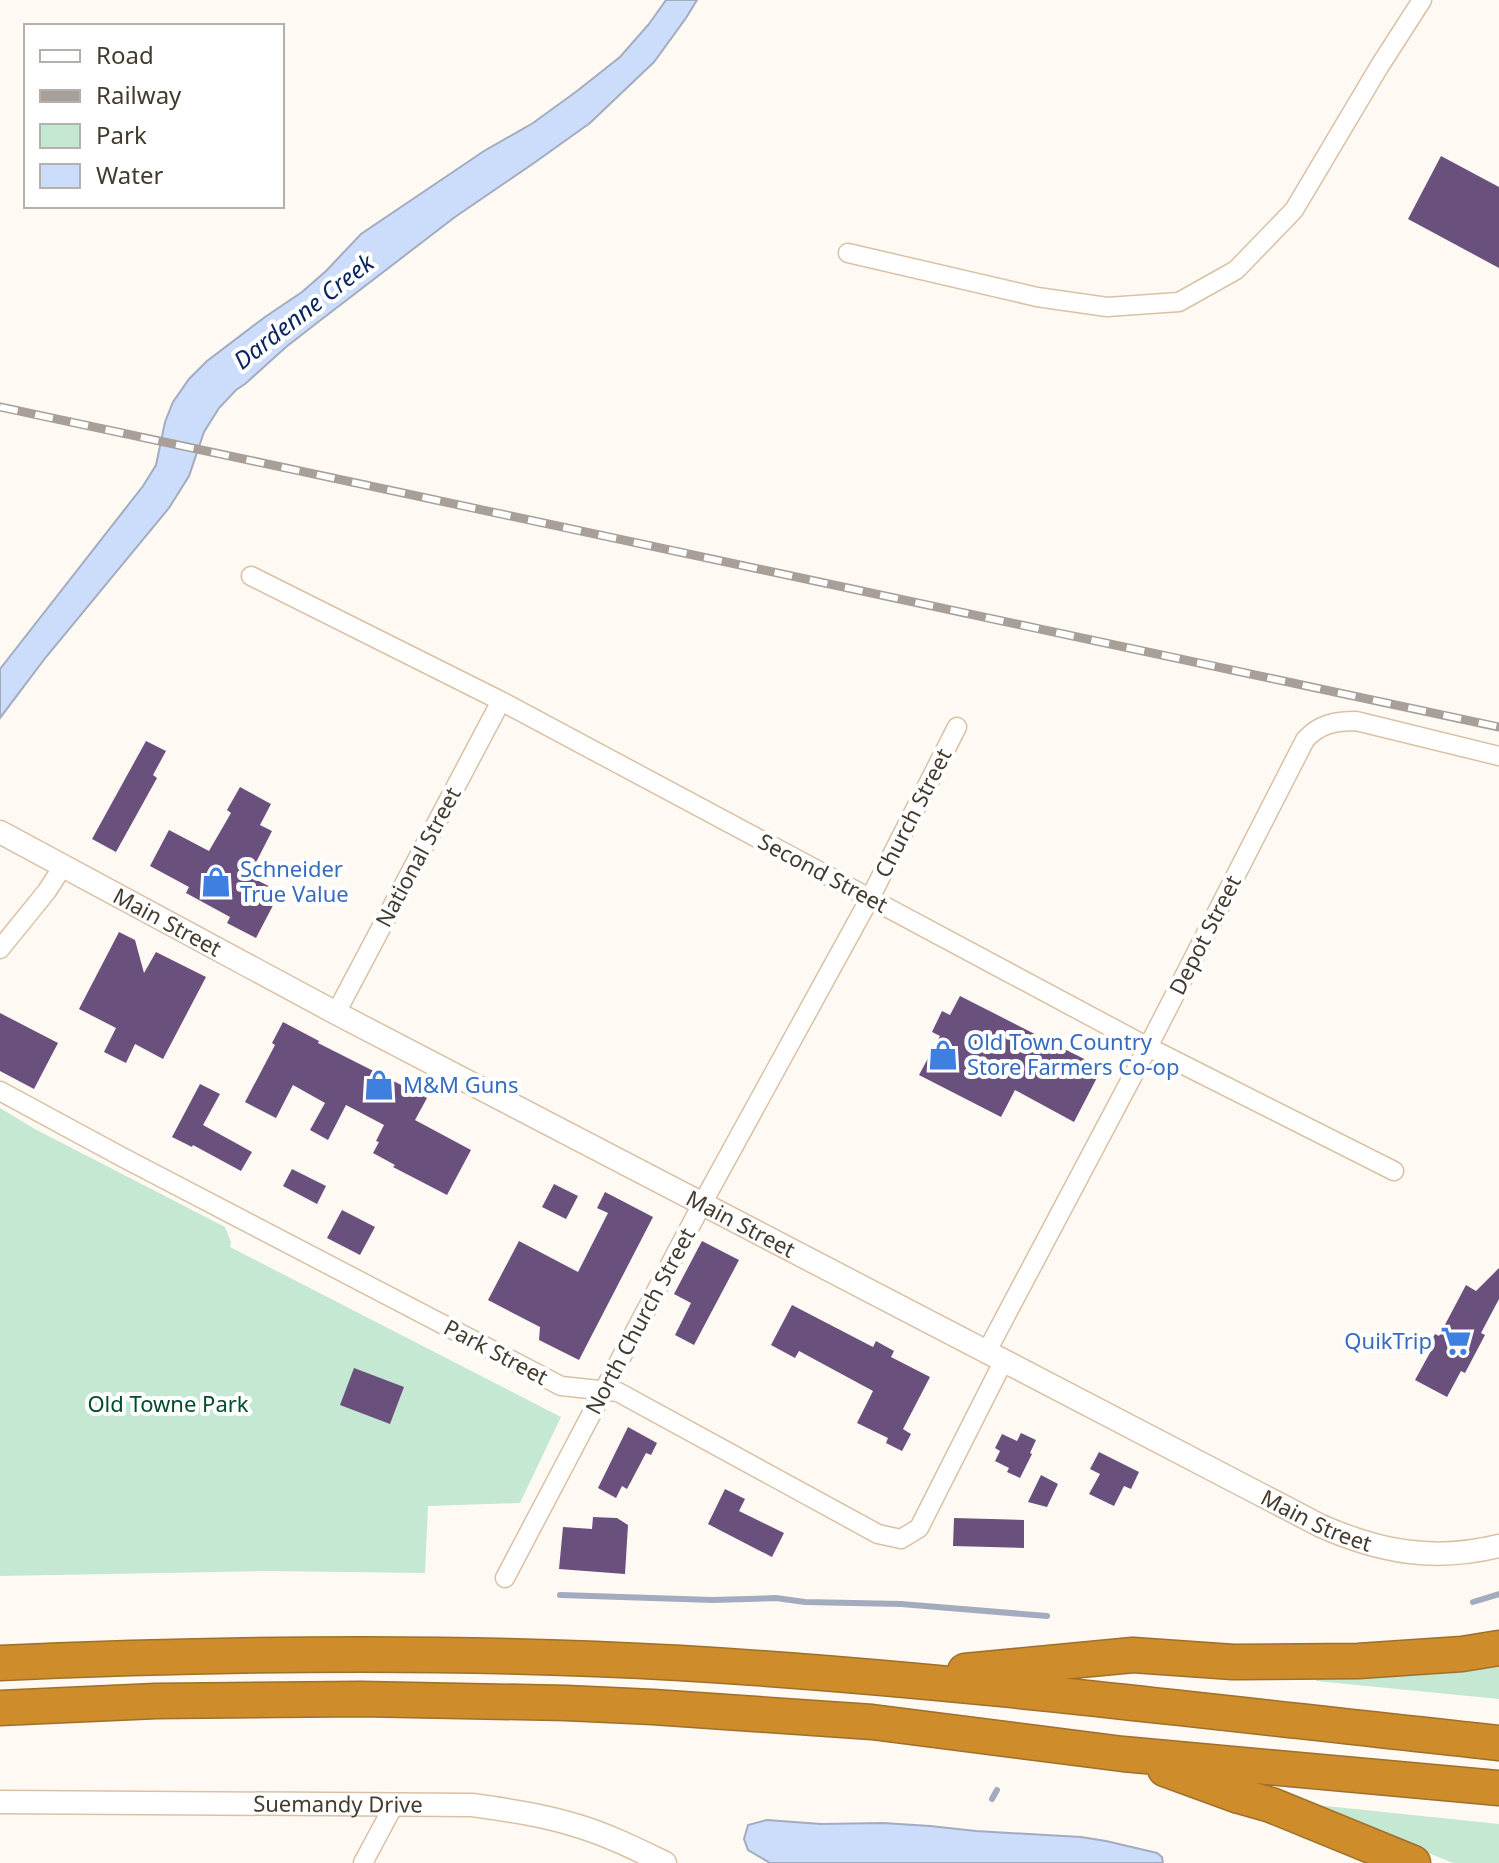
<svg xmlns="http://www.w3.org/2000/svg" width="1499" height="1863" viewBox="0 0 1499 1863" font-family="'Noto Sans',sans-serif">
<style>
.green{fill:#c4e8d2}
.water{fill:#ccdcfb;stroke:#a3acbe;stroke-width:2}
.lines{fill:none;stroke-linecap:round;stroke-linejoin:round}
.stream{stroke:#a3acbe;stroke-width:6}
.building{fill:#6a507d}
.minor-casing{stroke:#dac1a5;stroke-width:21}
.tertiary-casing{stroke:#dac1a5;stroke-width:25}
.motorway-casing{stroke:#9e702c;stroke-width:37}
.minor{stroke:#fff;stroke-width:18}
.tertiary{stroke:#fff;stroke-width:22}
.motorway{stroke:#ce8c2a;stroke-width:34}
.rail-casing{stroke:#a8a098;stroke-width:9}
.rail{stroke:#fff;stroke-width:6;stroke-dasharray:18;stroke-linecap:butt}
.labels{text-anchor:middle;stroke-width:8;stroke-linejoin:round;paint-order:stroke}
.street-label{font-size:22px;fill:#443b2f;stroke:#fff}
.shop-label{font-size:22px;fill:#366cbe;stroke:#fff;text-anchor:start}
.park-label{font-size:22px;fill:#014c2d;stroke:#fff}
.water-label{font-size:24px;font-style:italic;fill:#0a255e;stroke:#fff}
</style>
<rect width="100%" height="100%" fill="#fff9f4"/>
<path class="green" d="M0,1108L33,1128L225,1227L231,1242L230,1247L561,1417L520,1503L428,1506L425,1573L268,1571L0,1576Z
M1499,1662V1699L1316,1681V1677Z
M1307,1804L1499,1824V1863H1453Z"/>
<path class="water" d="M666,0H697L686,18L654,62L590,123L534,163L455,217L322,319L286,347L245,384L236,390L219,408L204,432L189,476L169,508L46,657L0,718V669L143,486L156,465L165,422L173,402L189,379L207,361L265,317L302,292L326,271L361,234L484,151L533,123L577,91L620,57L649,24Z
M767,1820L821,1824L883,1823L930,1826L976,1831L1081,1837L1106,1841L1157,1853L1162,1857L1163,1863H770L748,1850L744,1839L748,1825Z"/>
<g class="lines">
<path class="stream" d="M560,1595L713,1600L776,1598L805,1602L901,1604L1047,1616
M1473,1602L1499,1594
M992,1799L997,1790"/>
</g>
<path class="building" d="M1441,156L1499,187V268L1408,219Z
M146,741L166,751L153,775L157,778L116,852L92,839Z
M240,787L271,804L260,825L272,831L249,876L280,892L256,938L227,923L230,917L186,893L189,887L150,866L169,830L209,851L231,813L227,810Z
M119,932L135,940L144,973L156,952L206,977L163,1059L135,1044L126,1063L104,1052L116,1028L79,1009Z
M960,996L1102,1068L1074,1122L1015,1090L1001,1117L919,1075L940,1036L932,1032L942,1011L950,1015Z
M0,1013L58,1043L34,1089L0,1071Z
M283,1022L319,1041L318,1043L427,1098L415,1120L471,1150L447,1195L393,1167L395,1165L373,1153L379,1142L376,1141L384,1125L346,1105L328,1140L310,1130L325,1103L293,1085L276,1118L245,1102L275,1045L272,1043Z
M200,1084L220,1094L203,1125L252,1152L241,1171L193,1145L192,1147L172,1137Z
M292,1169L326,1186L317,1204L283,1186Z
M554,1184L578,1196L566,1219L542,1207Z
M605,1192L653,1217L579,1360L539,1340L540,1327L488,1300L519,1241L578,1272L608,1213L597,1208Z
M342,1210L375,1227L360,1255L327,1238Z
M702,1241L739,1260L694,1345L675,1335L691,1303L674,1294Z
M1499,1268V1299L1481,1333L1485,1335L1465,1373L1461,1371L1447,1397L1415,1380L1432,1349L1428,1347L1435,1334L1439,1336L1466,1285L1476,1291Z
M792,1305L873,1347L876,1341L894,1351L891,1357L930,1377L903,1429L911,1434L902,1451L886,1443L888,1438L857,1423L873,1391L799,1351L795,1358L771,1345Z
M354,1368L404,1387L390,1424L340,1405Z
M628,1427L657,1443L651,1455L646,1453L627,1489L622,1486L616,1498L598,1488Z
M1021,1433L1036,1440L1030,1453L1032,1454L1020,1478L1007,1472L1009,1468L995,1461L1000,1451L995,1448L1002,1434L1017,1441Z
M1099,1452L1139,1472L1131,1489L1124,1486L1114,1506L1089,1494L1100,1474L1090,1469Z
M1041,1475L1058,1484L1047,1507L1028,1502Z
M725,1489L745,1499L739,1511L784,1533L772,1557L708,1524Z
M593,1517L617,1518L628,1525L625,1574L559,1569L563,1527L592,1529Z
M954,1518L1024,1520V1548L953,1546Z"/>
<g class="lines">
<g class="minor-casing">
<path id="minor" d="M848,253L1037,297L1107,307L1179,302L1236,270L1294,210L1379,67L1422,0
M251,576L501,701L1148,1047L1394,1171
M0,949L47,891L63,866
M336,1013L501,701
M0,1091L122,1157L561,1386L618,1392L878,1534L901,1539L919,1528L1003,1362
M986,1353L1148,1047L1305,740C1319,724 1335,721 1356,721L1499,756
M505,1578L702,1204L870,898L957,727
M363,1863L395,1803"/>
</g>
<g class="tertiary-casing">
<g id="tertiary">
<path id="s1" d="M0,832L336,1013L1321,1526C1380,1552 1435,1562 1499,1546"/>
<path id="s2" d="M0,1802L472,1805C508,1810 543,1815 578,1826C608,1835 636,1849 665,1863"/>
</g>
</g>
<g class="motorway-casing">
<path id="motorway" d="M0,1663C226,1653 453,1650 680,1663C953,1679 1226,1714 1499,1743
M965,1671L1133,1655L1233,1662L1358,1661L1462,1654L1499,1648
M0,1708L156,1701L361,1699L566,1703L653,1707L872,1722L1123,1754L1499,1788
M1165,1769L1239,1796L1271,1805L1413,1863"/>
</g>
<use href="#minor" class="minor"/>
<use href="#tertiary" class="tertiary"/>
<use href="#motorway" class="motorway"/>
<g class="rail-casing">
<path id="rail" d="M0,407L1499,727"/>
</g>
<use href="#rail" class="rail"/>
</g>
<defs>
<g id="shop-bare" transform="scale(2.4)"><path d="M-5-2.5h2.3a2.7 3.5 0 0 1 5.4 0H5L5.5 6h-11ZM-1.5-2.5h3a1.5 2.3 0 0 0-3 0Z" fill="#3f7fe0" stroke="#fff" stroke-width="2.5" paint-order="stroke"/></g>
<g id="supermarket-bare" transform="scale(2.4)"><path d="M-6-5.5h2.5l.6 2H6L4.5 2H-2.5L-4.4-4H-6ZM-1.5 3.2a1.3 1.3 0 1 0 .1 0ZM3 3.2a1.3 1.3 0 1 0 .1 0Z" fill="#3f7fe0" stroke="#fff" stroke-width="2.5" paint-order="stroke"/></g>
</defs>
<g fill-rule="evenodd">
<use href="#shop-bare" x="216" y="882"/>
<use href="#shop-bare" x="943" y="1055"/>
<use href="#shop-bare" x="379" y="1085"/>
<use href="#supermarket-bare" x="1456" y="1341"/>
</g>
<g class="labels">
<g class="street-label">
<text transform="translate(913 813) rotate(-63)" y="8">Church Street</text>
<text transform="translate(418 857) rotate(-62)" y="8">National Street</text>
<text transform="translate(823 873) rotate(28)" y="8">Second Street</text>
<text dy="8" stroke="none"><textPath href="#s1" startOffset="190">Main Street</textPath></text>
<text transform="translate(1205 935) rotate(-63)" y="8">Depot Street</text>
<text dy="8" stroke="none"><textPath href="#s1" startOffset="838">Main Street</textPath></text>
<text transform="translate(640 1321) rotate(-62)" y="8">North Church Street</text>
<text transform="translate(496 1352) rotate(28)" y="8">Park Street</text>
<text dy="8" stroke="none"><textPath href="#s1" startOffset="1486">Main Street</textPath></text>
<text dy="8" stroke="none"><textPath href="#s2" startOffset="338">Suemandy Drive</textPath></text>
</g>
<g class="shop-label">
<text x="240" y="877">Schneider<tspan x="240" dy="25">True Value</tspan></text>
<text x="967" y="1050">Old Town Country<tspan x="967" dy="25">Store Farmers Co-op</tspan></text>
<text x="403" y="1093">M&amp;M Guns</text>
<text x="1432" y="1349" text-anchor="end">QuikTrip</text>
</g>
<g class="park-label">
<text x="168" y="1412">Old Towne Park</text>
</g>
<g class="water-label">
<text transform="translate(304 312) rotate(-38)" y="8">Dardenne Creek</text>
</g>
</g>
<rect x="24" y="24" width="260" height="184" fill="#ffffff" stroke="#b4b1ac" stroke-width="2"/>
<rect x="40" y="50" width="40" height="12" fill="#ffffff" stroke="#b4b1ac" stroke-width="2"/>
<text x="96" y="64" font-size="24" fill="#443b2f">Road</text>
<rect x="40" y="90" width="40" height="12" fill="#a8a098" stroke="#b4b1ac" stroke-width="2"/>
<text x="96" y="104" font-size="24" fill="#443b2f">Railway</text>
<rect x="40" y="124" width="40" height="24" fill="#c4e8d2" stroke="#b4b1ac" stroke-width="2"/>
<text x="96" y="144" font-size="24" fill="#443b2f">Park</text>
<rect x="40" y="164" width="40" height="24" fill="#ccdcfb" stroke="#b4b1ac" stroke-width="2"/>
<text x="96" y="184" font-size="24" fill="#443b2f">Water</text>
</svg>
